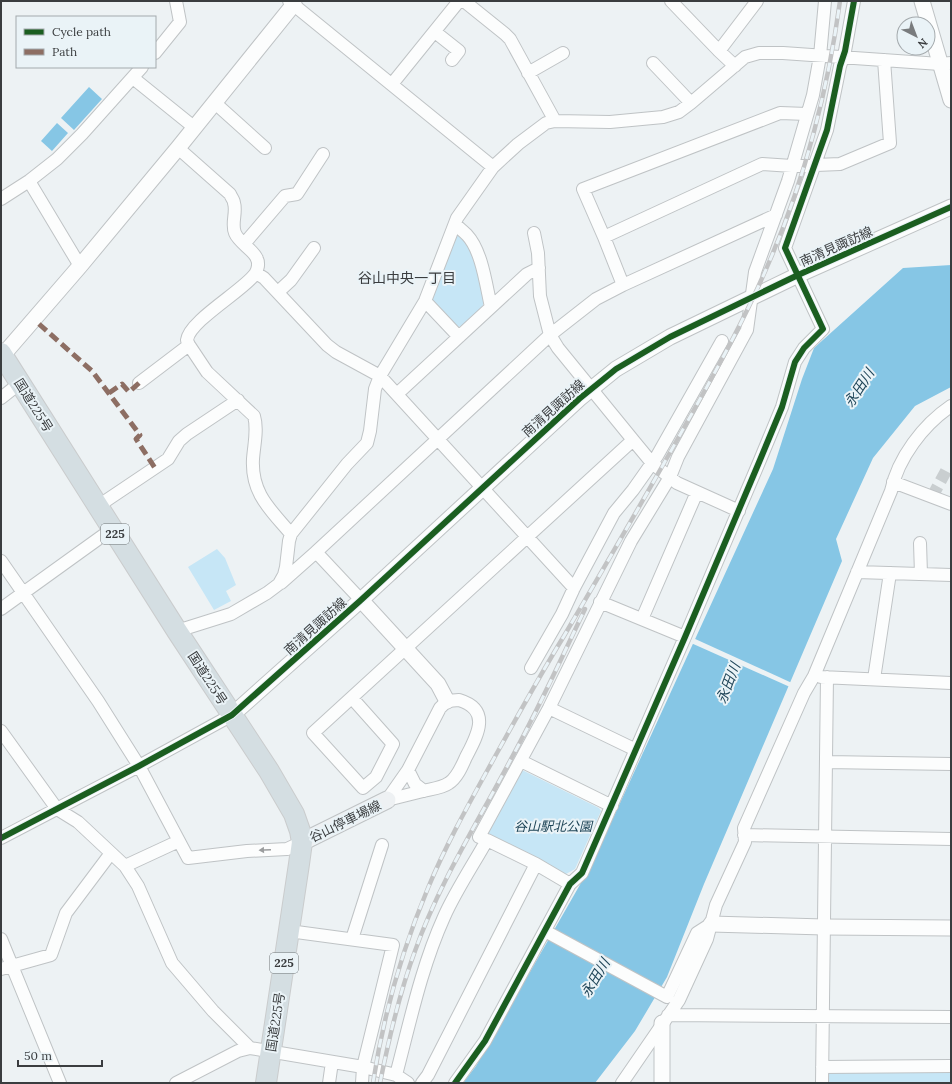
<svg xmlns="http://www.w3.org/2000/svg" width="952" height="1084" viewBox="0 0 952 1084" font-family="Lora,'Noto Sans JP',serif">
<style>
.green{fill:#c6e6f6}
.water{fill:#86c6e5}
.pier{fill:#edf2f4}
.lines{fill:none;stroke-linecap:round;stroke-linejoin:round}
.minor-tunnel{stroke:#c9ced0;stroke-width:12;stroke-dasharray:12 6;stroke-linecap:butt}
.minor-casing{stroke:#bfc3c5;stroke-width:14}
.tertiary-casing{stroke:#bfc3c5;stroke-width:17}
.secondary-casing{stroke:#bfc3c5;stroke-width:19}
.trunk-casing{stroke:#cacccd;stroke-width:22}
.minor{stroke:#fcfdfd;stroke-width:12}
.tertiary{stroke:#fcfdfd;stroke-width:15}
.secondary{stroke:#eef1f3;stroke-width:17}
.trunk{stroke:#d4dee2;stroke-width:20}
.rail-casing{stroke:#c2c3c4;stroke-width:4.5}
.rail{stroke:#eaf3f7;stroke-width:3;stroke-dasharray:9;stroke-linecap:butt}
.quiet{stroke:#8d6e63;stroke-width:5;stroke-dasharray:10 5;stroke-linecap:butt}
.cycleway-casing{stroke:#eaf3f7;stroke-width:8}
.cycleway{stroke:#1b5e20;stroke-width:6}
.oneway{fill:#9b9d9e}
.labels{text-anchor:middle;stroke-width:4;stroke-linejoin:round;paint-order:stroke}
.shield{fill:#eaf3f7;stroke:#6f7476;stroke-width:1}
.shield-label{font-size:12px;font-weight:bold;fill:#3a3d3f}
.street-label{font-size:13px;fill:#3a3d3f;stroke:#eaf3f7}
.park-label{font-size:13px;font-style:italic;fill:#1d4456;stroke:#eaf3f7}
.neighbourhood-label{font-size:14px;fill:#3a3d3f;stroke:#eaf3f7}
.water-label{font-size:14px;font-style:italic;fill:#1f4558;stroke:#eaf3f7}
</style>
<rect width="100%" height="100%" fill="#edf2f4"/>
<path class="green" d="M461,235L471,250L476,262L484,301L482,309L462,326L458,327L433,301V294L455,236Z
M217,549L225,558L236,585L226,591L231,601L214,610L188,567Z
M522,770L599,808L601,811L575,869L566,874L487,833Z
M951,1068V1083H828V1071Z"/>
<path class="water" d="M89,87L102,99L74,130L61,118Z
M57,123L68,133L52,151L41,141Z
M951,265V387L915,406L873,458L836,539L842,561L704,884L667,977L635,1031L595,1083H463L476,1066L593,862L773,469L802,379L814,348L903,268Z"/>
<path class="pier" d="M693,638L792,683L790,687L691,643Z"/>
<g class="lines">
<path class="minor-tunnel" d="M932,497L946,471"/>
<g class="minor-casing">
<path id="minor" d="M289,1L493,167
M464,1L505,34L510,39L555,121
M671,1L719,51L735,66
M435,32L459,51L452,60
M719,51L757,1
M155,53L180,22L176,1
M653,63L691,103
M528,73L563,53
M133,78L195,128
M392,84L459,1
M215,103L265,148
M178,148L230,194C231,197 234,200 234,203C237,212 231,224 235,233C239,243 254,250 257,259C259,263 258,270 255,274C244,290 189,321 187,340C187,341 188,343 189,345L207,372L254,416C258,429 254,445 253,459C251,494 271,510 291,534
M29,181L80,266
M1,199L29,181L57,159L82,134L142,67
M455,224C459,228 463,231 467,235C482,251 486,285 491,307
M604,237L583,189L780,113L807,114
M244,244L285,196L297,194L323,154
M256,273L264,278L327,345L336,352L380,376L574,588
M623,285L604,237L762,164L792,166L840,164L890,143L884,60
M278,292L291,280L314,248
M425,301L459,337
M139,383L189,345
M397,394L527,274L539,268
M1,398L20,383
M633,440L652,463L677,483L739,511
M893,482L951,504
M98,508L107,500L168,459L179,441L187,434L238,400
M920,543L921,574
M1,561L98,701L139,766L188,858L247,851L287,849L302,842
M857,572L951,575
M281,583L316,552
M361,600L316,552L550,335L596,299L623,285L776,215
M600,602L685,637
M1,609L112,529
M642,619L697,492
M177,631L231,614L267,593L279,584L284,575L286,567L289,541L291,534L347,464L367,443L370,431L375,389L380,376L425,301L457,218L493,167L518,144L546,123L555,121L610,122L663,117L679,112L691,103L745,57L759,53H783L940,64L951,63
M531,668L562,614L574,588L614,513L633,490L657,456L722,341
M821,677L951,683
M874,679L890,573
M352,698L393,744L376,777L363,788L313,733L633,440L558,348L550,335L540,296L538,253L534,233
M459,700C492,710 477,736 466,757C462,766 457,778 449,783C442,788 431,789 423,791C411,794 399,797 387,800L408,770L440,708L447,701Z
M549,708L636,750
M1,731L57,809L78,822L125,866L138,886L172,963L213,1011L250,1048
M521,761L612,806
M826,762L951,764
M408,770L415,784L424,791
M744,835L951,839
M1,838L139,766L232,715
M487,840L479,837L549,708L631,541L670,477L678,457L747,330L755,272L788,181L813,95L820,56L825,1
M125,866L179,841
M289,931L393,945L363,1067L362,1083
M545,931L667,997L697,933L711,924
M1,939L60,1083
M352,939L382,845
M1,969L51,955L66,913L111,853
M668,1015L951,1017
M822,1067L951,1066
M396,1075C410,1022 421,968 444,917C455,892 473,865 487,840L536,864L570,884
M176,1083L238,1051L250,1048L363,1067L396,1075L408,1083
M329,1083L332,1062
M422,1083L428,1075L536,864
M455,1083L485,1041L570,884L582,873L685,637L760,460L782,407L795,362L804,348L823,329L785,248L827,130L840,66L845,51L854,1
M622,1083L679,1000L707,939L716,905L745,842L744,828L804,693L814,676L891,491C898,458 923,425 951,406
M822,1083L827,677"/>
</g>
<g class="tertiary-casing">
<path id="tertiary" d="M922,1L951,100
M3,355L80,266L178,148L294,4
M361,600L438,684L447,701
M232,715L361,600L579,399L616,369L670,337L798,275L951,207
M711,924L824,927L951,928
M662,1083V1023"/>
</g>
<g class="secondary-casing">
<path id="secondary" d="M302,842L387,800"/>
</g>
<g class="trunk-casing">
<path id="trunk" d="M1,353L177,631L269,771L294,814L300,831L302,842L299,864L266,1083"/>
</g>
<use href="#minor" class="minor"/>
<use href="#tertiary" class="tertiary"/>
<use href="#secondary" class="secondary"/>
<use href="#trunk" class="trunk"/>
<g class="rail-casing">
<path id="rail" d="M373,1083C383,1017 402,950 428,888C445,847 466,809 487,771C512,726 537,680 564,636C605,566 646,496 686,424C716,371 746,317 770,260C805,178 828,89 840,1
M380,1083C389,1038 399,994 415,951C439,883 478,822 511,759C538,710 561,659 585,609"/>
</g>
<use href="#rail" class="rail"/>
<path class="quiet" d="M39,324L92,371L140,435L136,439L155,468
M109,393L122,384L129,392L139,383"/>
<g class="cycleway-casing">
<path id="cycleway" d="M1,838L139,766L232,715L361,600L579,399L616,369L670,337L798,275L951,207
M455,1083L485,1041L570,884L582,873L685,637L760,460L782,407L795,362L804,348L823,329L785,248L827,130L840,66L845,51L854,1"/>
</g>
<use href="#cycleway" class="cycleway"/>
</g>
<defs><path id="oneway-solid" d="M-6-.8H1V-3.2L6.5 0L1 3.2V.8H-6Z"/></defs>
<use class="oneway" href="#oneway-solid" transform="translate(265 850) rotate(177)"/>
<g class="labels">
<g class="shield">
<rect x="101" y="524" width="28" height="20" rx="3"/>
<rect x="270" y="953" width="28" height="20" rx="3"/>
</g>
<g class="shield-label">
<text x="115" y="538">225</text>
<text x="284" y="967">225</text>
</g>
<g class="street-label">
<text transform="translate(836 246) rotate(-24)" y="5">南清見諏訪線</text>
<text transform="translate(34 405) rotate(58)" y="5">国道225号</text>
<text transform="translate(553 408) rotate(-42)" y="5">南清見諏訪線</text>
<text transform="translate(315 626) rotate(-42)" y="5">南清見諏訪線</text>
<text transform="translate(208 678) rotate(57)" y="5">国道225号</text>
<text transform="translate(345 821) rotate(-26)" y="5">谷山停車場線</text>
<text transform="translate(275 1022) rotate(-81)" y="5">国道225号</text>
</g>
<g class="park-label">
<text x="553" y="831">谷山駅北公園</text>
</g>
<g class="neighbourhood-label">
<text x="407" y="283">谷山中央一丁目</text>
</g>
<g class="water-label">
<text transform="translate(859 388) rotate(-57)" y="5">永田川</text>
<text transform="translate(728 683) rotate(-69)" y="5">永田川</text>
<text transform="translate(595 978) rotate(-59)" y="5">永田川</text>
</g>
</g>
<rect width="952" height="1084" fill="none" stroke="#3a3d3f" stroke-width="4"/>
<rect x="16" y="16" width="140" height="52" fill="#eaf3f7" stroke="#a4aaad"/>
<rect x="24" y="29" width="20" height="6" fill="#1b5e20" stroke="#a4aaad"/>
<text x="52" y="36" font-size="12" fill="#3a3d3f">Cycle path</text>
<rect x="24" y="49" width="20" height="6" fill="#8d6e63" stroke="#a4aaad"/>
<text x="52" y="56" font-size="12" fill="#3a3d3f">Path</text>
<g transform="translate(916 36) rotate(138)"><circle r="19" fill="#eaf3f7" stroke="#a4aaad"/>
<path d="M0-3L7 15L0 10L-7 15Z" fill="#797c7e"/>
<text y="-6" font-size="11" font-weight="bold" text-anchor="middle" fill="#3a3d3f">N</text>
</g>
<path d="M18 1060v6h84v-6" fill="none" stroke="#3a3d3f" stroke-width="2"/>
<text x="24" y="1060" font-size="12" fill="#3a3d3f" stroke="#eaf3f7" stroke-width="3" paint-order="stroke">50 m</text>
</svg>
